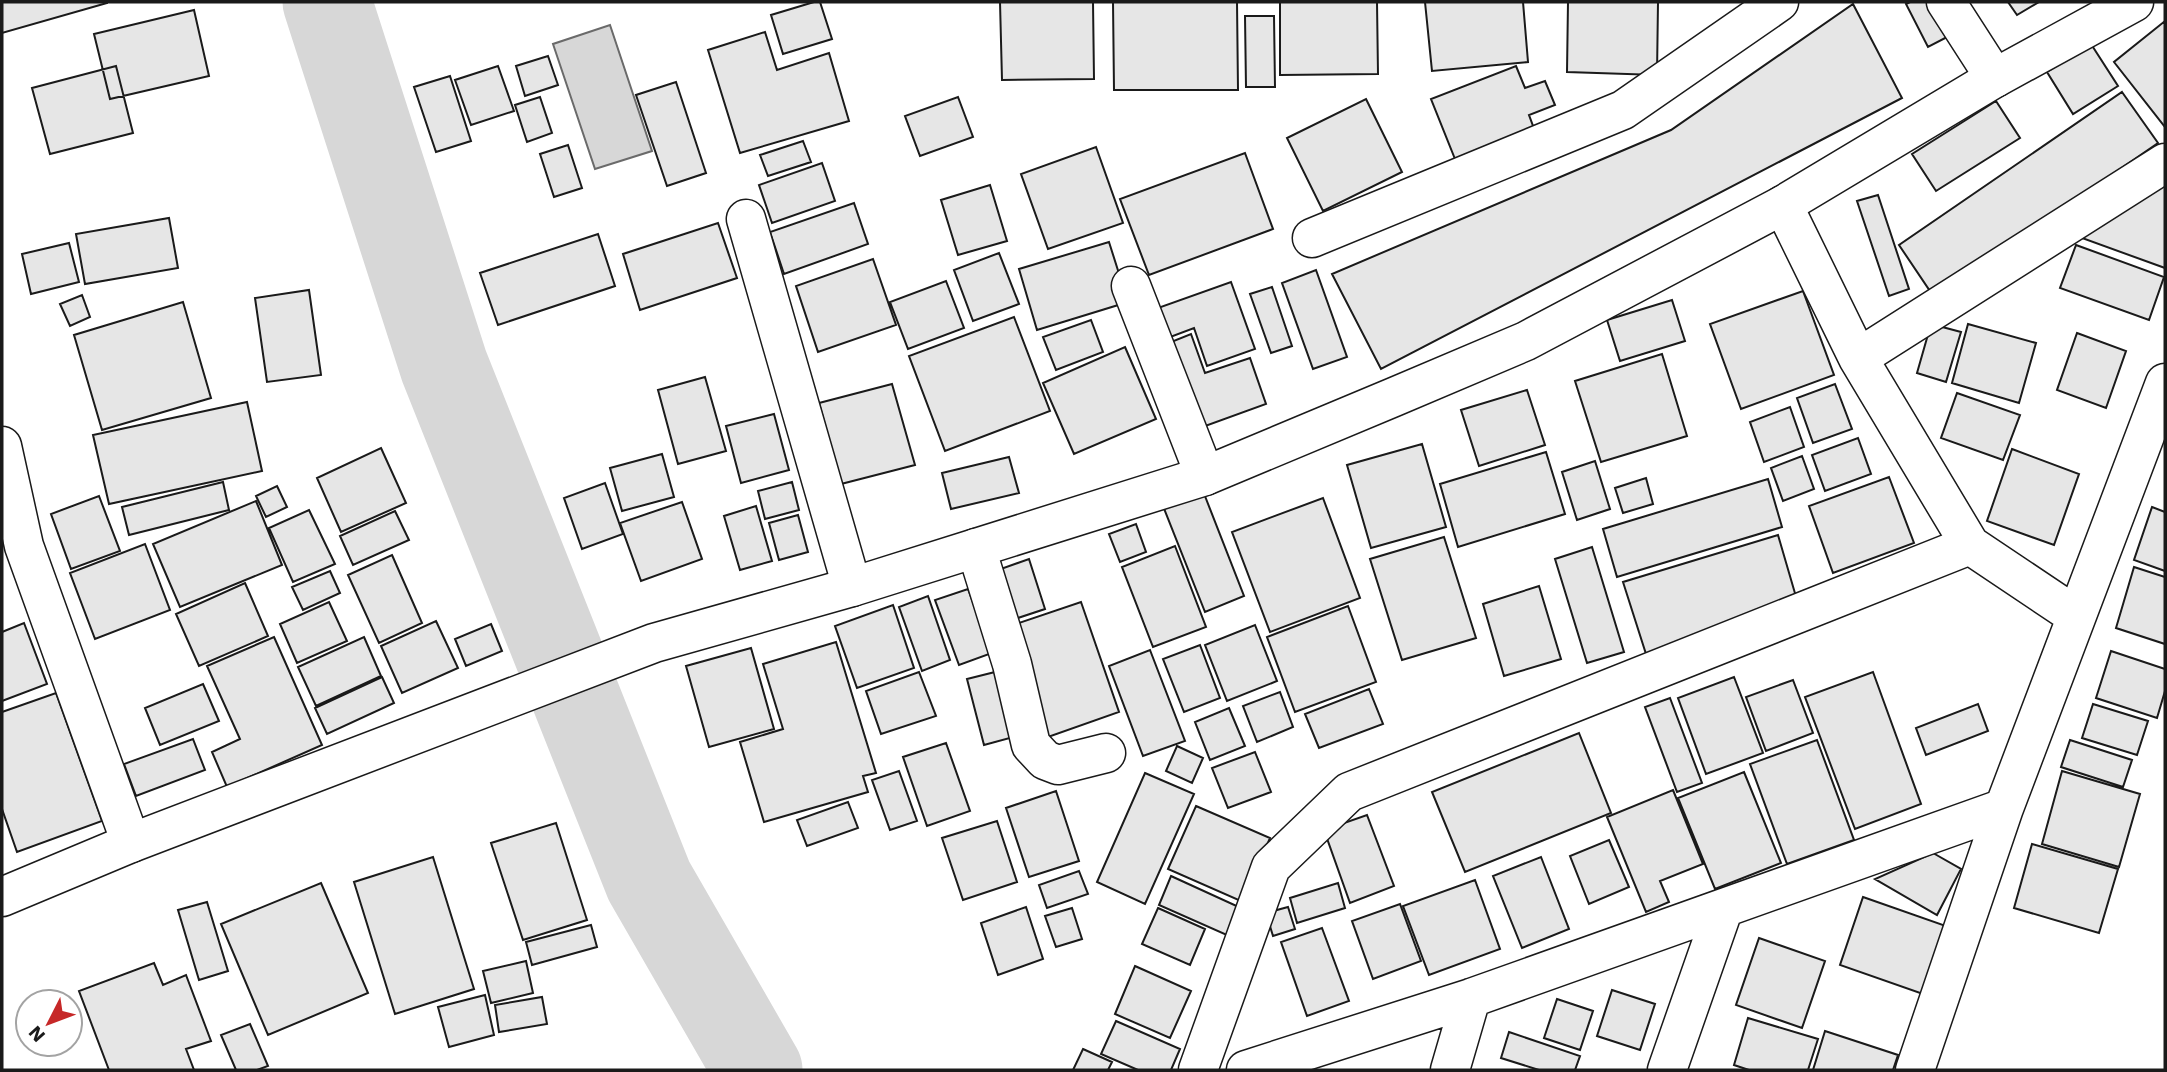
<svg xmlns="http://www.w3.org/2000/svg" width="2167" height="1072" viewBox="0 0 2167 1072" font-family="'Work Sans',sans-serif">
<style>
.water{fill:#d7d7d7;stroke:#6a6a6a;stroke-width:2}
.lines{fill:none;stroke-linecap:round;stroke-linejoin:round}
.river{stroke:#d7d7d7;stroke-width:89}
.building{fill:#e6e6e6;stroke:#1a1a1a;stroke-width:2}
.minor-casing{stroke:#1a1a1a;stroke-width:41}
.major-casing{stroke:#1a1a1a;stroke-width:41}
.minor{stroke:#fff;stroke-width:38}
.major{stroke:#fff;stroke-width:38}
</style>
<rect width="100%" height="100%" fill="#fff"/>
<path class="water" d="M610,25L652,151L595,169L553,44Z"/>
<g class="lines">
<path class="river" d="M327,2L444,366L649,881L758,1070"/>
</g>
<path class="building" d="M2,2H107V3L2,33Z
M814,2H820L832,39L783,54L771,15Z
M1000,2H1093L1094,79L1002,80Z
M1113,2H1237L1238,90H1114Z
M1280,2H1377L1378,74L1280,75Z
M1425,2H1523L1528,62L1432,71Z
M1568,2H1658L1657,75L1567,72Z
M1910,2H1932L1951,35L1928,47L1906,4Z
M2008,2H2039L2017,15Z
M1853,4L1902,98L1381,369L1332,274L1671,130Z
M194,10L209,76L110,99L94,34Z
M1245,16H1274L1275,87H1246Z
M2165,21V127L2114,62Z
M765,32L777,70L829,53L849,121L740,153L708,50Z
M2091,44L2118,86L2073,114L2047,72Z
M548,56L558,85L525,96L516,66Z
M116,66L133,133L50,154L32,88Z
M498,66L514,111L471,125L455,80Z
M1516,66L1525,88L1545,81L1555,105L1529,115L1536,134L1457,164L1431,99Z
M450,76L471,141L436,152L414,87Z
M676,82L706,173L667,186L636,95Z
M2122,92L2158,143L1934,297L1899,245Z
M540,97L552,133L527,142L515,105Z
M958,97L973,137L920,156L905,116Z
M1366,99L1402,172L1323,211L1287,138Z
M1996,101L2020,138L1936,191L1912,154Z
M803,141L811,162L768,176L760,155Z
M568,145L582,188L554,197L540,154Z
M1096,147L1123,223L1048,249L1021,174Z
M1245,153L1273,229L1149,275L1120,199Z
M822,163L835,201L772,223L759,185Z
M2165,177V268L2082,238Z
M990,185L1007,241L958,255L941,200Z
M1878,195L1909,289L1889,296L1857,201Z
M854,203L868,244L784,274L770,232Z
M169,218L178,268L85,284L76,234Z
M718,223L737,278L640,310L623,254Z
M598,234L615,286L498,325L480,273Z
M1109,242L1128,302L1037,330L1019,269Z
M69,243L79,282L31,294L22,254Z
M2076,245L2164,277L2149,320L2060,288Z
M999,253L1019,304L973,321L954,270Z
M873,259L896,325L818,352L796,286Z
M1316,270L1347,357L1313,369L1282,283Z
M946,281L964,328L908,349L890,302Z
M1231,282L1255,349L1207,366L1194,328L1165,339L1155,309Z
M1272,287L1292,346L1271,353L1250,294Z
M309,290L321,375L267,382L255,298Z
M1803,291L1834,375L1741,409L1710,324Z
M82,295L90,317L70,326L60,304Z
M1672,300L1685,341L1620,361L1607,320Z
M183,302L211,398L102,430L74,335Z
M1014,317L1050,411L945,451L909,356Z
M1091,320L1103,352L1056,370L1043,337Z
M1931,324L1961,332L1946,382L1917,373Z
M1968,324L2036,343L2019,403L1952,383Z
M2077,333L2126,351L2106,408L2057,390Z
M1191,334L1205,373L1250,358L1266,404L1197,429L1166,344Z
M1125,347L1156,419L1074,454L1043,383Z
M1662,354L1687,436L1601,462L1575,381Z
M705,377L726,451L678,464L658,390Z
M892,384L915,465L841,484L819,403Z
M1835,384L1852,429L1813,443L1797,398Z
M1527,390L1545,445L1479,466L1461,410Z
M1957,393L2020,415L2003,460L1941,438Z
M247,402L262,471L109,504L93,435Z
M1790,407L1804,447L1764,462L1750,422Z
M774,414L789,470L741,483L726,426Z
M1858,438L1871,474L1825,491L1812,455Z
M1422,444L1446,527L1371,548L1347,465Z
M381,448L406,503L341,532L317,478Z
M2012,449L2079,474L2054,545L1987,521Z
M1546,452L1565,514L1458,547L1440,484Z
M662,454L674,497L622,511L610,468Z
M1802,456L1814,489L1783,501L1771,468Z
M1009,457L1019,493L951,509L942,473Z
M1595,461L1610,509L1577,520L1562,472Z
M1889,477L1914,543L1833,573L1809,506Z
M1646,478L1653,504L1623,513L1615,488Z
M1768,479L1782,527L1617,577L1603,529Z
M223,482L229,510L129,535L122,507Z
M792,482L799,510L765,519L758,491Z
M605,483L623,534L582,549L564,498Z
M277,486L287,507L266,517L256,496Z
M1203,491L1244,596L1205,612L1163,506Z
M99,496L120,551L71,569L51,514Z
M1323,498L1360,598L1270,632L1232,532Z
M256,501L282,565L180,607L153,544Z
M682,502L702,559L641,581L620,523Z
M756,506L772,561L740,570L724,516Z
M2152,507L2165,512V571L2134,560Z
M309,510L335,564L293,582L269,528Z
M395,511L409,540L353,565L340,536Z
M798,515L808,552L779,560L769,523Z
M1136,524L1146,552L1120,562L1109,534Z
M1778,535L1799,607L1646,654L1623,582Z
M1444,537L1476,638L1402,660L1370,559Z
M145,544L170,610L95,639L70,573Z
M1175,546L1206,627L1153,647L1122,567Z
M1592,547L1624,652L1587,663L1555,559Z
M392,555L422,623L379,643L348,575Z
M1029,559L1045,609L1012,620L995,571Z
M2134,567L2165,577V644L2116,628Z
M330,571L340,593L303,610L292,587Z
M245,583L268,636L199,666L176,614Z
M1539,586L1561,659L1504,676L1483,604Z
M968,589L992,653L959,665L935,600Z
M928,596L950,660L922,671L899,607Z
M329,602L347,641L297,663L280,624Z
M1081,602L1119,712L1048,737L1010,626Z
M893,605L914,668L857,688L835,626Z
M1348,606L1376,682L1295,712L1267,637Z
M436,621L458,668L402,693L381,646Z
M24,623L47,684L2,701V632Z
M491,624L502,651L466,666L455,639Z
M1255,625L1277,681L1227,701L1205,645Z
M274,637L322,745L227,787L212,752L240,739L207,666Z
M364,637L381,676L316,706L298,667Z
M836,642L876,773L863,776L868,792L764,822L740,742L783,729L763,664Z
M1200,645L1220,698L1184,712L1163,659Z
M751,648L774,729L709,747L686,666Z
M1150,650L1185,741L1143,756L1109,666Z
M2111,651L2165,669V691L2157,718L2096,698Z
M1003,670L1021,735L984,745L967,679Z
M919,672L936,716L881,734L866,691Z
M1873,672L1921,804L1855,829L1805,697Z
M382,677L394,703L327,734L315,708Z
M1734,677L1763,753L1706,774L1678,698Z
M1793,680L1813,733L1766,751L1746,697Z
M203,684L219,721L160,745L145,708Z
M1369,689L1383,724L1319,748L1305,714Z
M1280,692L1293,727L1257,742L1243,706Z
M56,693L102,821L17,852L2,809V712Z
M1670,698L1702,783L1677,792L1645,707Z
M1978,704L1988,731L1926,755L1916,728Z
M2093,704L2148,721L2137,755L2082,738Z
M1229,708L1245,746L1210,760L1195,722Z
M1579,733L1611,813L1465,872L1432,792Z
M193,739L205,770L136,796L124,764Z
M1817,740L1854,840L1787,864L1750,764Z
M2070,740L2132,760L2123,787L2061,767Z
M946,743L970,811L927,826L903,757Z
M1177,746L1203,758L1192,783L1166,771Z
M1255,752L1271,792L1228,808L1212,768Z
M899,771L917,821L890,830L872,780Z
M2062,771L2140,794L2119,867L2042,844Z
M1744,772L1781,863L1715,889L1678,798Z
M1145,773L1194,794L1145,904L1097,882Z
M1673,790L1703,864L1660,881L1669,902L1646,912L1607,817Z
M1056,791L1079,861L1029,877L1006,808Z
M848,802L858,828L807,846L797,820Z
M1196,806L1270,838L1243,902L1168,869Z
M1367,815L1394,886L1350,903L1324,830Z
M997,821L1017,882L963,900L942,838Z
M556,823L587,920L523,940L491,843Z
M1609,840L1629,887L1589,904L1570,856Z
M2032,844L2118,869L2099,933L2014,908Z
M1933,853L1961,869L1937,915L1875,879Z
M433,857L474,989L395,1014L354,882Z
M1541,857L1569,929L1522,948L1493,876Z
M1079,871L1088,894L1047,908L1039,885Z
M1171,876L1241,908L1229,936L1159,905Z
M1475,880L1500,949L1429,975L1403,906Z
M321,883L368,993L268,1035L221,924Z
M1338,883L1345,908L1297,923L1290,898Z
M1863,897L1946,926L1923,994L1840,965Z
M207,902L228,971L199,980L178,910Z
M1400,904L1421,961L1373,979L1352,921Z
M1026,907L1043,959L998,975L981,923Z
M1288,907L1295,929L1273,936L1266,913Z
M1072,908L1082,939L1056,947L1045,916Z
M1158,908L1205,929L1190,965L1142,944Z
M591,925L597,947L532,965L526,942Z
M1322,928L1349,1001L1307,1016L1281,942Z
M1759,938L1825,961L1802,1028L1736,1005Z
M526,961L533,993L491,1003L483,971Z
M154,963L163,985L186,975L211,1041L186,1049L194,1070H109L79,991Z
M1135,966L1191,991L1170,1038L1115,1014Z
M1612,990L1655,1004L1640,1050L1597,1036Z
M485,995L494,1035L449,1047L438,1007Z
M542,997L547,1024L499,1032L495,1005Z
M1557,999L1593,1011L1580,1050L1544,1038Z
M1748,1018L1818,1039L1808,1070H1749L1734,1065Z
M1116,1021L1180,1049L1171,1070H1138L1101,1054Z
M250,1024L268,1066L257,1070H236L221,1035Z
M1825,1031L1898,1055L1893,1070H1813Z
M1509,1032L1580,1056L1575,1070H1539L1501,1058Z
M1083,1049L1112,1062L1108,1070H1073Z"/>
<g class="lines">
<g class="minor-casing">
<path id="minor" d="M1946,2L1995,78
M1783,205L1858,358L1970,545
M746,219L852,587
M1312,238L1623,110L1779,2
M1131,286L1205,476
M1858,358L2165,163
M2,446L24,546L131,843
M976,548L1012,664L1031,745L1045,760L1058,765L1106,753
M1198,1070L1271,867L1349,792L1970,545L2076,616
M1246,1070L1471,998L2004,808
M1450,1070L1471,998
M1667,1070L1723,910
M1915,1070L2004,808L2165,383"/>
</g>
<g class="major-casing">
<path id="major" d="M2,897L131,843L654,643L852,587L1205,476L1394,397L1526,341L1783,205L1995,78L2134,2"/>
</g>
<use href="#minor" class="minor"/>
<use href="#major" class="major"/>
</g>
<rect width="2167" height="1072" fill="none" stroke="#1a1a1a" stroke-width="7"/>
<g transform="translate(49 1023) rotate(228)"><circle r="33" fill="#ffffff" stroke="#a3a3a3" stroke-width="2"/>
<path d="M0-5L12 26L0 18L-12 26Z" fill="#c62828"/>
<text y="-10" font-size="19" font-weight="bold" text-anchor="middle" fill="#1a1a1a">N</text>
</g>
</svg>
